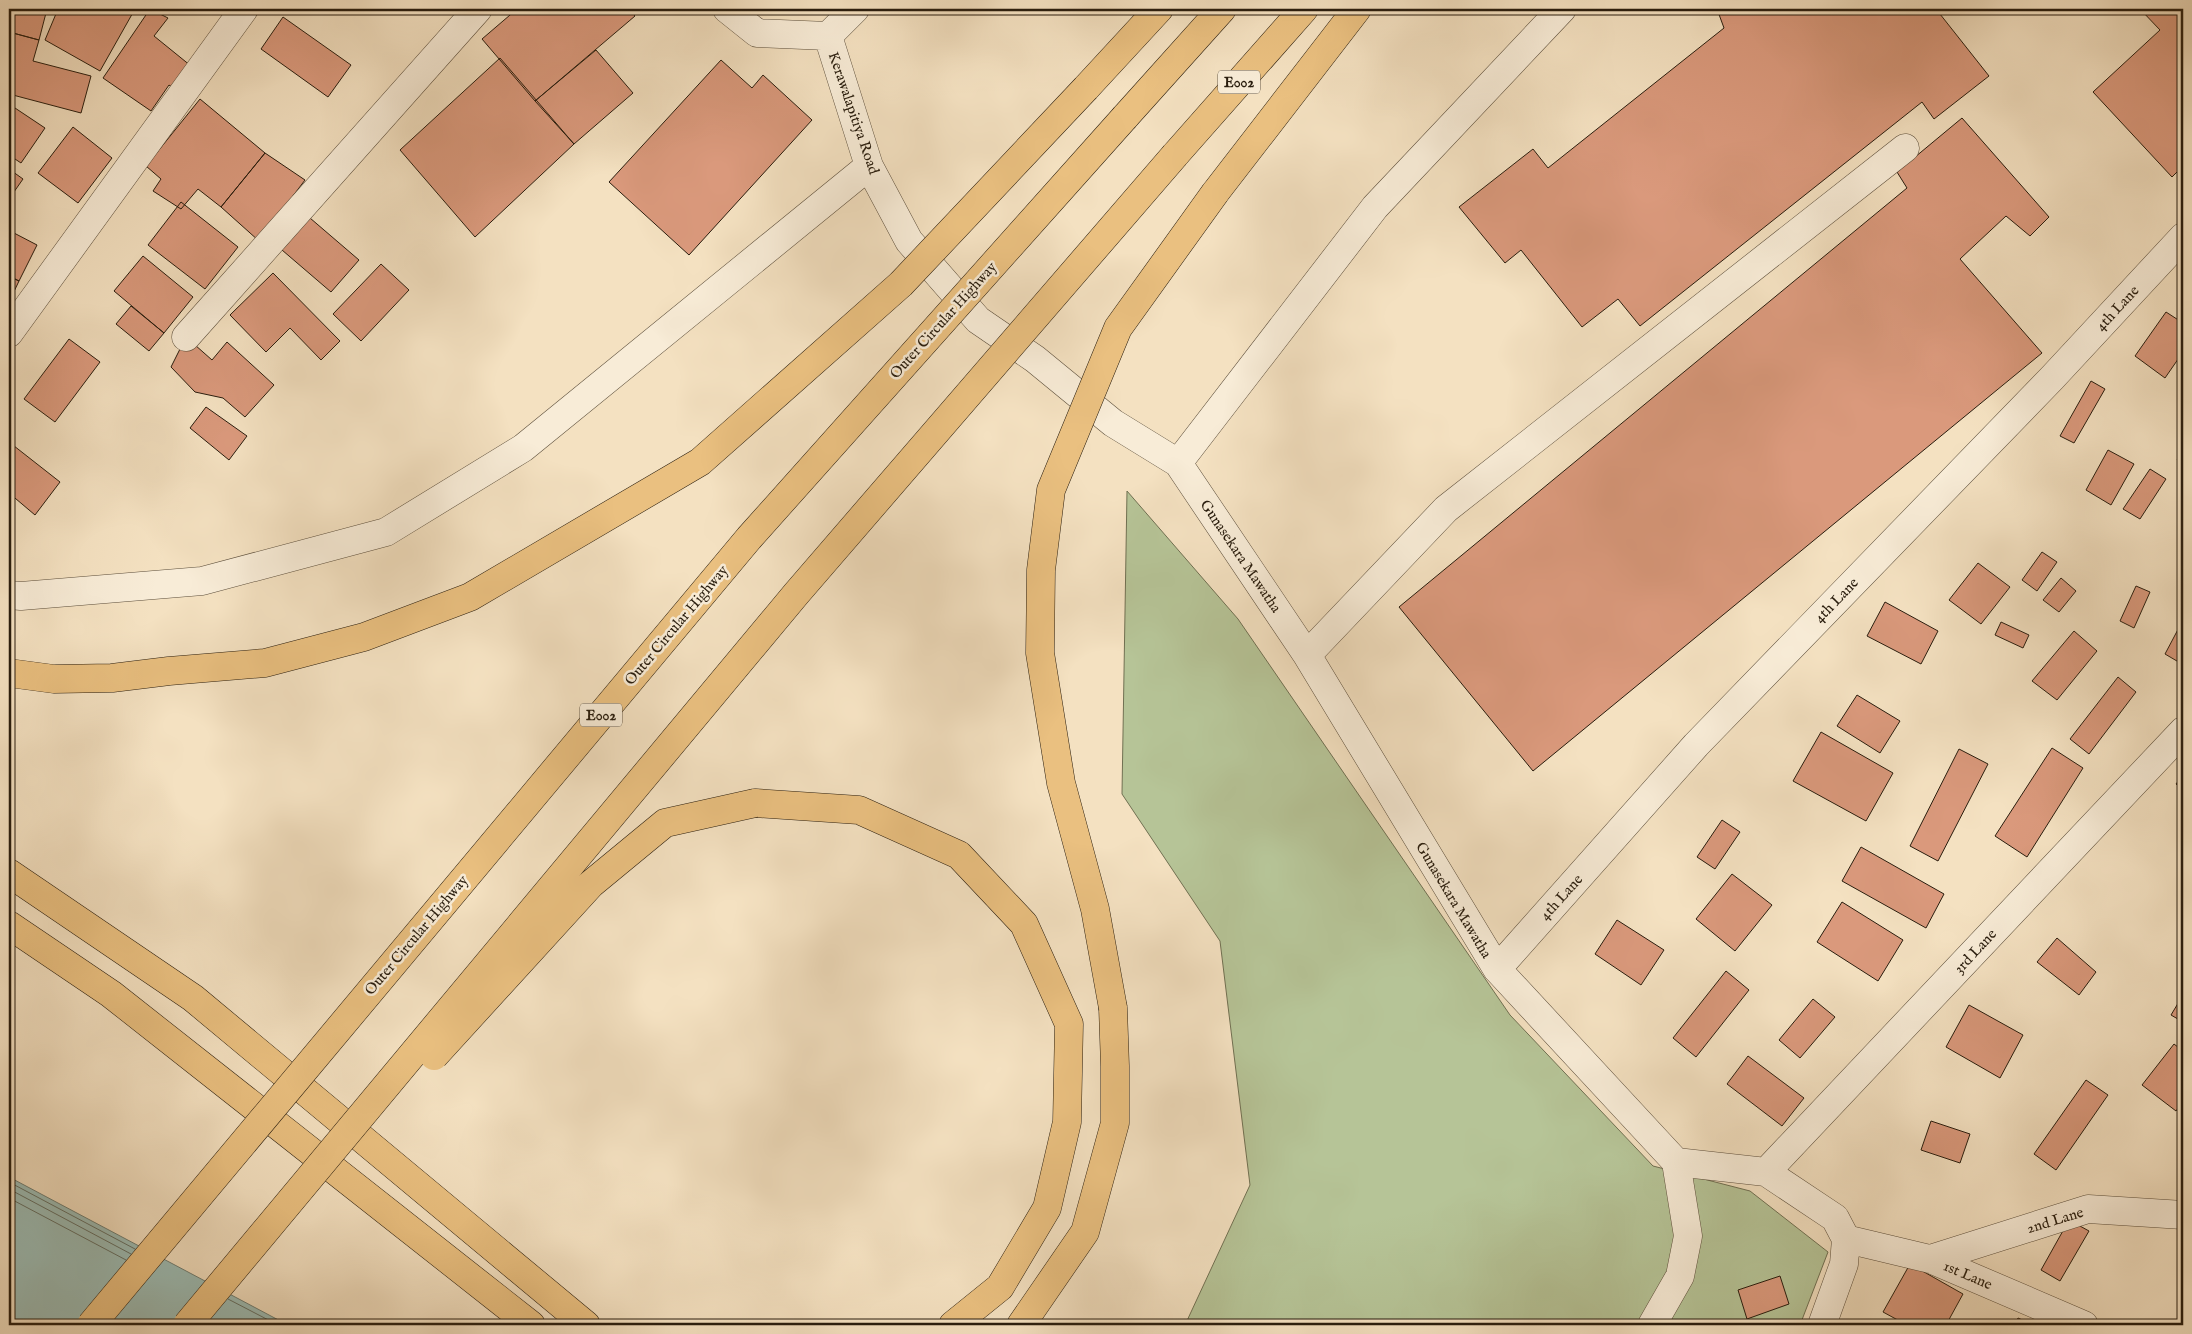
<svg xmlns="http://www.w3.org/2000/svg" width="2192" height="1334" viewBox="0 0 2192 1334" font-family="'IM FELL English',serif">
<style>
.green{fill:#b6c497;stroke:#707052}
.water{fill:#9cbdb6;stroke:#6e7d73}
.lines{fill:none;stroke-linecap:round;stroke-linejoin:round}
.shore{stroke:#626d62;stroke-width:1}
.building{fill:#da997c;stroke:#291d0e}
.minor-casing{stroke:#5c4e3b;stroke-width:29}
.highway-casing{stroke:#291d0e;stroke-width:29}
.minor{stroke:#f8ecd7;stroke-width:28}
.highway{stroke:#eac080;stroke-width:28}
.highway-bridge-casing{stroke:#291d0e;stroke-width:29;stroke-linecap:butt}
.highway-bridge{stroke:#eac080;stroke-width:28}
.labels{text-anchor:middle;stroke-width:5;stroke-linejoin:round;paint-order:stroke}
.shield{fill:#f8ecd7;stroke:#675b4a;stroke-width:1}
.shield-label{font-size:14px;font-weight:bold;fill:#291d0e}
.street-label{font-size:15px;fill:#291d0e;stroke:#f8ecd7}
</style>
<rect width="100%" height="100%" fill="#f4e1c1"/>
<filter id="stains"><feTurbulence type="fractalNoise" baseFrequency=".004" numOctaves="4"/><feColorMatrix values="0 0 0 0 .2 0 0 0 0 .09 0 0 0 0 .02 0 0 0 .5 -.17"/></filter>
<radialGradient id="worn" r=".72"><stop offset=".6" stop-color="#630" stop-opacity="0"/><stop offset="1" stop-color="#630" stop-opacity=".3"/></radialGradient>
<path class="green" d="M1127,491L1238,619L1510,1015L1653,1166L1750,1191L1828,1252L1800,1325H1185L1250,1185L1220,941L1122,794Z"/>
<path class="water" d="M9,1177L286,1324L289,1325H9Z"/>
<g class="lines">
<path class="shore" d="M9,1182L135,1249
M9,1189L131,1254
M9,1198L126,1260
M228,1299L278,1325"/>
</g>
<path class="building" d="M9,9H47L39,40L9,32Z
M58,9H135L100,71L45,40Z
M150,9L168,18L154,36L191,66L176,90L169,85L151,111L103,78Z
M517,9H629L635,16L535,101L482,39Z
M1717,9H1936L1989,76L1934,119L1922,102L1640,326L1618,299L1582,327L1521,250L1505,263L1459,207L1533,149L1548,168L1724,28Z
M2140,9H2183V166L2172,177L2093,92L2160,30Z
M283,17L351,65L328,97L261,49Z
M13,33L39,40L33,61L91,76L81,113L9,94V47Z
M596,50L633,93L574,144L535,101Z
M500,58L574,144L475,237L400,150Z
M721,60L752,88L763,75L812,120L689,255L609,182Z
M200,99L265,153L221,207L198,189L181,209L153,191L161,179L146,166Z
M12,106L45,128L21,163L9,155V110Z
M1962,118L2049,217L2030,236L2006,216L1960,259L2042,353L1533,771L1399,607L1907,188L1897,172Z
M73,127L112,158L78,203L38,173Z
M265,153L305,180L259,241L221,207Z
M9,169L23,179L9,199Z
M181,202L238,247L205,289L148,245Z
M310,218L359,260L331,292L282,250Z
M14,233L37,245L19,281L9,276V243Z
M143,256L193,297L164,333L114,291Z
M381,264L409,290L361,341L333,314Z
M273,273L340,341L321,360L290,328L266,352L230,315Z
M9,276L19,281L9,302Z
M131,306L164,333L149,351L116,324Z
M2166,312L2183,323V352L2165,378L2135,356Z
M186,337L212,360L227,342L274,385L245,417L223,398L195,392L171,367Z
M69,339L100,362L55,422L24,399Z
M2091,381L2105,389L2074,443L2060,436Z
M206,407L247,436L229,460L190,428Z
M9,442L60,482L35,515L9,493Z
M2108,450L2134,464L2111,505L2086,490Z
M2183,452V464L2177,460Z
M2150,469L2166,479L2140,519L2123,509Z
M2042,552L2057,562L2037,591L2022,580Z
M1978,563L2010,587L1981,624L1949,600Z
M2061,578L2076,591L2059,612L2043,600Z
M2136,586L2150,592L2134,628L2120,621Z
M1885,602L1938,631L1921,664L1867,636Z
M2183,620V661L2182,664L2165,654Z
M2001,622L2029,635L2023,648L1995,635Z
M2074,631L2097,651L2057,700L2032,681Z
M2118,677L2136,692L2089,754L2070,739Z
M1857,695L1900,721L1880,753L1837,726Z
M1821,732L1893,773L1866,821L1793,781Z
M2052,748L2083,768L2027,857L1995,836Z
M1959,749L1988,764L1938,861L1910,846Z
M2183,775V790L2176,784Z
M1722,820L1740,832L1715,869L1697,857Z
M1861,847L1944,894L1926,928L1842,881Z
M1732,874L1772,905L1735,951L1696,919Z
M1842,902L1903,940L1878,981L1817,942Z
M1617,920L1664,950L1641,985L1595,954Z
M2057,938L2096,972L2079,995L2037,962Z
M1726,971L1749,990L1696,1057L1673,1038Z
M2183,995V1022L2171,1015Z
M1813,999L1835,1017L1800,1058L1779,1040Z
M1969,1005L2023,1035L2000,1078L1946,1047Z
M2174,1044L2183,1051V1101L2176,1111L2142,1085Z
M1748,1056L1804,1098L1782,1126L1727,1084Z
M2086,1080L2108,1095L2056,1170L2034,1154Z
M1931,1121L1970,1134L1960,1163L1921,1150Z
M2069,1220L2089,1231L2060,1281L2041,1270Z
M1910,1264L1963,1294L1946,1325H1907L1883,1312Z
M1780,1276L1789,1304L1747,1319L1738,1290Z
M2018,1318L2033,1325H2014Z"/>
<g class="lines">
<g class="minor-casing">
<path id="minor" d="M727,9L757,33L828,36L869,166L909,241L978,320L1035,359L1113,423L1178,463L1307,655L1497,969L1676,1162L1688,1236L1680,1276L1652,1325
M828,36L855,9
M9,333L244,9
M186,337L478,9
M1178,463L1375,207L1562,9
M9,595L21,596L202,581L386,532L523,448L869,166
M1307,655L1446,509L1905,148
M1497,969L1696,745L2052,378L2183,237
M1676,1162L1766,1172L1835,1218L1846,1239L1844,1264L1822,1325
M1766,1172L2183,731
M1846,1239L1930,1259L2084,1325
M1930,1259L2088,1209L2183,1215"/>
</g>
<g class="highway-casing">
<path id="highway" d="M1086,88L1159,9
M1125,117L1222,9
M1175,155L1304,9
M1215,193L1357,9
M755,803L859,810L959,855L1024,924L1069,1024L1067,1122L1047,1208L1000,1287L953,1325
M9,873L193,998L586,1325
M9,925L111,994L531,1325
M1021,1325L1085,1232L1115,1123V1066L1113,1008"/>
</g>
<use href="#minor" class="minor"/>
<use href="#highway" class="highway"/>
<g class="highway-bridge-casing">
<path id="highway-bridge" d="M9,673L54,679L112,678L169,671L265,663L364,637L470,597L700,462L901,284L1086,88
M1113,1008L1095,909L1061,783L1040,653L1041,570L1051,490L1118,328L1215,193
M434,1056L591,884L665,823L755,803
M91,1325L749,538L1125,117
M187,1325L796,594L1175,155"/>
</g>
<use href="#highway-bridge" class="highway-bridge"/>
</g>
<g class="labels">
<g class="shield">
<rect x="1218" y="70.5" width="42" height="23" rx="4"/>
<rect x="580" y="703.5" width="42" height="23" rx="4"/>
</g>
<g class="shield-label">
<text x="1239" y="87">E002</text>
<text x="601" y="720">E002</text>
</g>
<g class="street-label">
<text transform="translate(854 113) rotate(71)" y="5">Kerawalapitiya Road</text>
<text transform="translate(2117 308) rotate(-47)" y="5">4th Lane</text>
<text transform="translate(943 320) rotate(-48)" y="5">Outer Circular Highway</text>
<text transform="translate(1241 556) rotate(56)" y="5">Gunasekara Mawatha</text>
<text transform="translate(1836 600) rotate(-46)" y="5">4th Lane</text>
<text transform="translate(676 625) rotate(-50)" y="5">Outer Circular Highway</text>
<text transform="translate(1561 897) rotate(-48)" y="5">4th Lane</text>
<text transform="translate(1454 900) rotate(59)" y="5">Gunasekara Mawatha</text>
<text transform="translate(416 935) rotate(-50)" y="5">Outer Circular Highway</text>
<text transform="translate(1975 951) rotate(-47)" y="5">3rd Lane</text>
<text transform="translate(2055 1220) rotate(-17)" y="5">2nd Lane</text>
<text transform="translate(1968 1275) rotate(23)" y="5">1st Lane</text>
</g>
</g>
<rect width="2192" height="1334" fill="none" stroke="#f4e1c1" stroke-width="30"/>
<rect x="10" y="10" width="2172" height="1314" fill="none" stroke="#291d0e" stroke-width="2.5"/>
<rect x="15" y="15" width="2162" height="1304" fill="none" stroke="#291d0e"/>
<rect width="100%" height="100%" filter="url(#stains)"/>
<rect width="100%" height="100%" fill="url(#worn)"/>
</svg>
